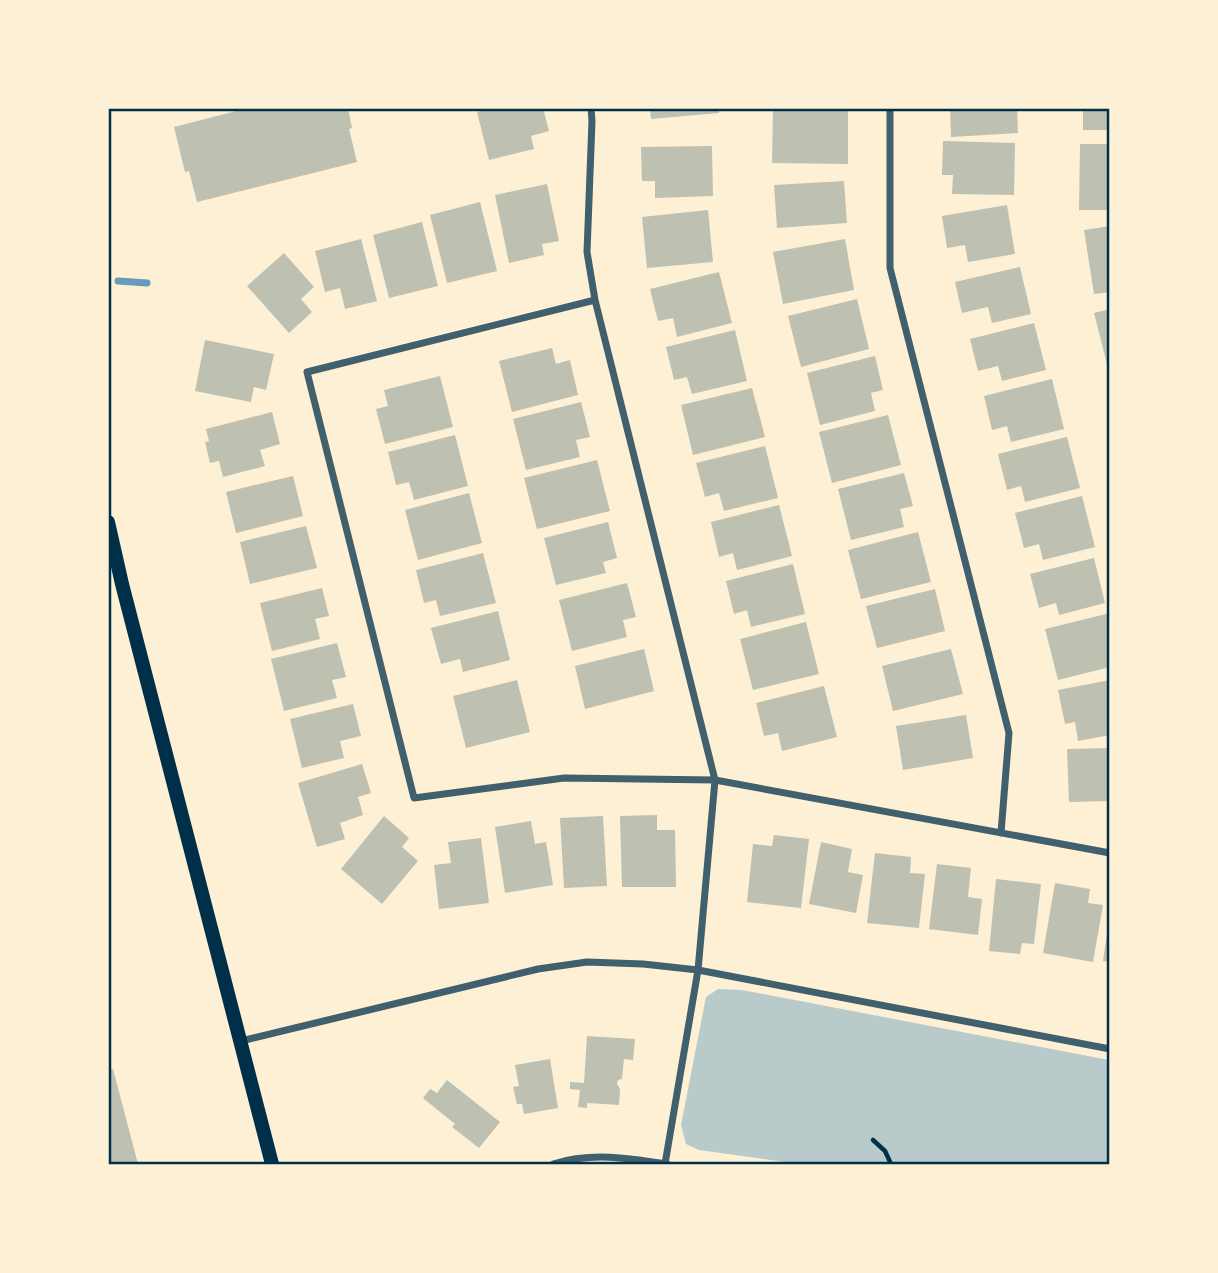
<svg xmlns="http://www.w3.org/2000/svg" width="1218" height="1273" viewBox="0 0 1218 1273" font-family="Rubik,sans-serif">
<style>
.green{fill:#b9caca}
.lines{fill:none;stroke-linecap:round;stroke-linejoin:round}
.stream{stroke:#669bbc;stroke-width:7}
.building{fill:#bec0b2}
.path{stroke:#003049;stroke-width:4.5}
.minor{stroke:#3f606c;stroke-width:7}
.secondary{stroke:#003049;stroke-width:14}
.neatline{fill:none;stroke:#003049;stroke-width:2.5}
</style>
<rect width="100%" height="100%" fill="#fdf0d5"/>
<path class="green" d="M718,989L742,990L1109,1060V1164H799L699,1150L686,1144L681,1125L706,997Z"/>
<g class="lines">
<path class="stream" d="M118,281L147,283"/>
</g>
<path class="building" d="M248,108H348L352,128L349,129L357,162L197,202L189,171L185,172L174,127Z
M493,108H543L549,131L531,136L534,149L489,160L477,112Z
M650,108H719V113L651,119Z
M950,108H1017L1018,133L951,137Z
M1083,108H1110V130H1083Z
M773,110L848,111V164L772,163Z
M943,141L1015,143L1014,195L952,194L953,175H942Z
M1080,144H1110V210H1079Z
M712,146L713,196L655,198V181H642L641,147Z
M844,181L847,223L777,228L774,185Z
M547,184L559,241L542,244L544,255L509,263L495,195Z
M480,202L497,271L447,283L430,215Z
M1007,205L1015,254L968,262L965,245L947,248L942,216Z
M708,210L713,262L647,268L642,217Z
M422,222L438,286L389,298L373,235Z
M1110,226V292L1094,294L1084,230Z
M361,239L377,301L345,309L340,288L325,292L315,251Z
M845,239L854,290L783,304L773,252Z
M284,253L314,287L301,299L312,312L289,333L247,286Z
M1020,267L1031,314L992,323L988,307L962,313L955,282Z
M719,272L732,323L677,337L673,318L658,321L650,289Z
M857,299L869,349L801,367L788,316Z
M1110,309V371L1109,372L1094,313Z
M1034,323L1046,370L1002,381L998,366L978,371L970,339Z
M735,330L747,381L692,394L687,377L674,380L666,347Z
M205,340L274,354L266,390L254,387L251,402L195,391Z
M552,348L556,364L570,360L578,395L512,412L499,361Z
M875,356L883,390L871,393L875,411L820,425L807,373Z
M440,376L453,427L385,444L376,409L388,406L384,390Z
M1052,379L1064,429L1011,442L1007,426L992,430L984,396Z
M752,388L765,437L693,455L681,405Z
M581,402L590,437L576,440L580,457L526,470L513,419Z
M272,412L280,444L260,450L265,466L223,477L219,461L210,463L205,442L209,441L206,429Z
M888,415L901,465L832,483L819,432Z
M455,435L468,486L414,500L409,482L396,485L388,452Z
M1067,437L1080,488L1025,502L1021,486L1007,490L998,454Z
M765,446L778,498L724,511L719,493L705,497L696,463Z
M597,460L610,511L537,529L524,478Z
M904,473L913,506L900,509L904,527L851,540L838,489Z
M293,476L303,516L236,533L226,492Z
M469,493L482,543L418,560L405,510Z
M1082,496L1095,547L1043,560L1039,544L1024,548L1015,513Z
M779,505L792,556L737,570L733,553L719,557L711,522Z
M608,522L617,558L603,562L606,573L556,585L544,538Z
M306,526L317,568L250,584L240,542Z
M918,532L931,582L861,599L848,550Z
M483,553L496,603L440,616L436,600L424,603L416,570Z
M1094,558L1105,603L1059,615L1056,603L1039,608L1030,574Z
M793,564L805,614L751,627L747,610L734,614L726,581Z
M627,583L636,617L623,620L627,637L572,651L559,600Z
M322,588L329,616L315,619L320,639L272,651L260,603Z
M935,589L945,631L877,648L866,606Z
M498,611L510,660L463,672L460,659L441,664L431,628Z
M1110,613V667L1058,680L1045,629Z
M806,622L819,674L753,690L740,639Z
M337,643L346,677L332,680L337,698L284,711L271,659Z
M644,649L654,691L585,709L575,666Z
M951,649L963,694L893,711L882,666Z
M517,680L530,732L466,748L453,696Z
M1110,680V735L1078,741L1075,722L1065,724L1058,690Z
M824,686L837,737L782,751L778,733L764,736L756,703Z
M353,704L361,736L340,741L344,758L302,768L290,719Z
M966,715L973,758L903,770L896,726Z
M1110,748V801L1069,802L1067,749Z
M362,764L371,793L358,797L363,815L340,823L345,839L317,847L298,783Z
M657,815V830H675L676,887H622L620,816Z
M384,816L409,838L402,847L418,861L382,904L341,869Z
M603,816L607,886L564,888L560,818Z
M531,821L535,844L546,842L553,885L505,893L495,827Z
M774,835L809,839L801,908L747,902L753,844L772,846Z
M481,838L489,903L439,909L434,865L451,863L448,842Z
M821,842L852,849L848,872L863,875L856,913L809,904Z
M875,853L911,857L910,873L925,874L919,928L867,923Z
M937,864L971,868L968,897L982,899L978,935L929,929Z
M996,879L1041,884L1034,944L1022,943L1020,954L989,951Z
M1055,883L1090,889L1088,903L1103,905L1093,962L1043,953Z
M1108,926H1110V962L1103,961Z
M587,1036L635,1039L633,1060L624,1059L622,1079L618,1080L617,1084L620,1089L619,1105L587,1103V1108L578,1107L580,1090L570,1089V1082L584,1083Z
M550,1059L558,1108L524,1114L522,1104H517L513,1087L519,1086L515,1065Z
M113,1069L138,1164H108V1070Z
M447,1080L500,1122L479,1148L452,1127L455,1124L423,1098L430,1089L437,1093Z"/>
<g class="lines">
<path class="path" d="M873,1140L885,1151L891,1164"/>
<path class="minor" d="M591,108L592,121L587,252L595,300L715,780L698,970L665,1164
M890,108V268L1009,733L1001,833
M595,300L307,372L414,798L564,778L715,780L1110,853
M241,1041L538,969L587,962L643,964L698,970L1110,1049
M553,1164C591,1152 628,1158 667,1164"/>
<path class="secondary" d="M108,522L122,584L272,1164"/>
</g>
<rect width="1218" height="1273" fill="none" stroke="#fdf0d5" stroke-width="220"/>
<rect x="110" y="110" width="998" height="1053" class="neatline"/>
</svg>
